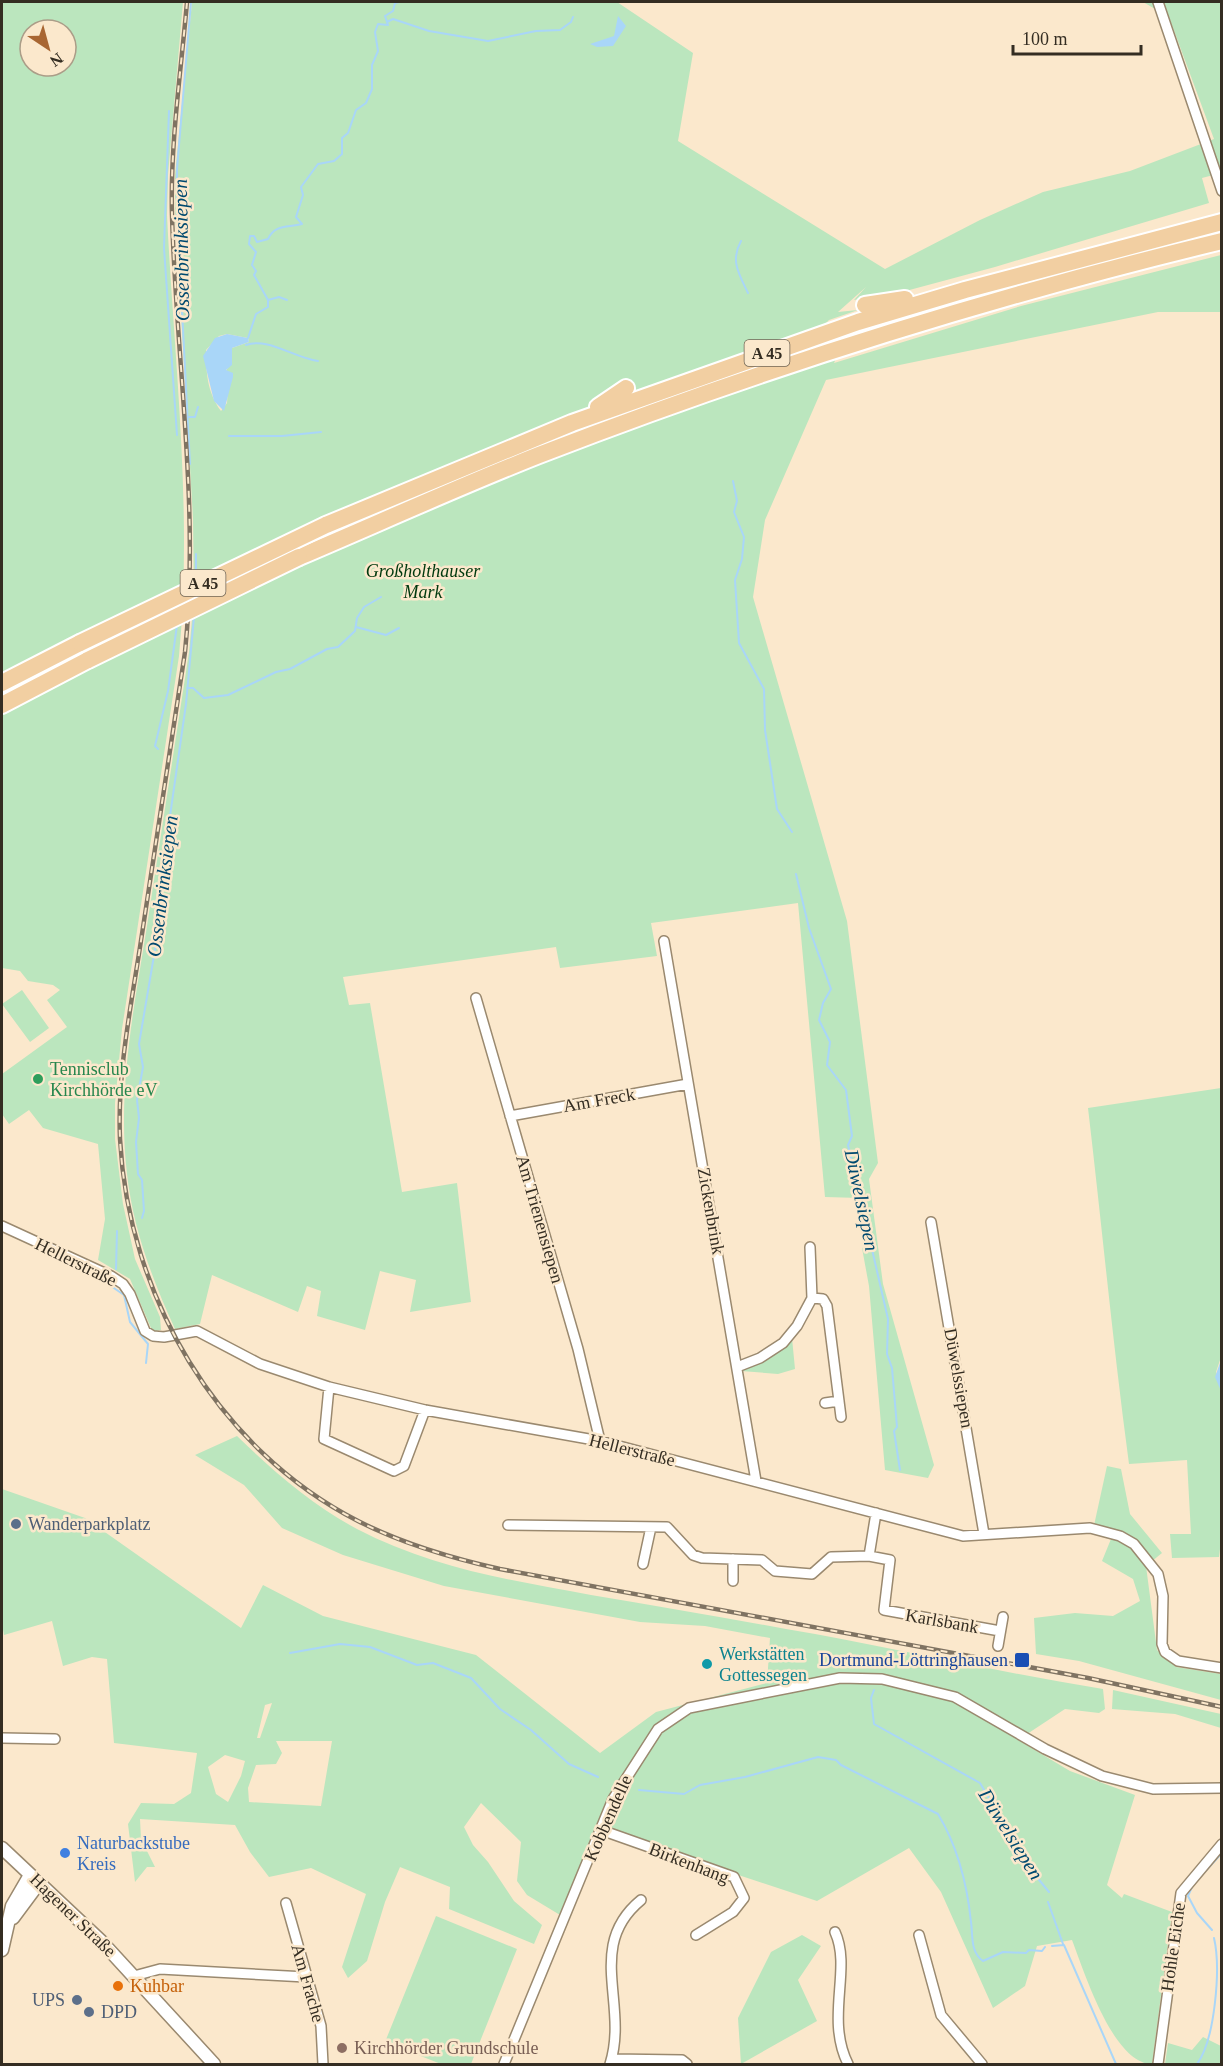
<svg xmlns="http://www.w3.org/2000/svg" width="1223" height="2066" viewBox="0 0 1223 2066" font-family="Georgia,serif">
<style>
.green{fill:#bbe6be;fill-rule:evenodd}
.water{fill:#a9d6f8}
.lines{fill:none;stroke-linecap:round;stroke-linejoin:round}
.stream{stroke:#a9d6f8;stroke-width:2}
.street-casing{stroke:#9a896f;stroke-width:12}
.secondary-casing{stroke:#9a896f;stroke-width:15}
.highway-casing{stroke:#fff;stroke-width:20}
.street{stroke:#fff;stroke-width:9}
.secondary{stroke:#fff;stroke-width:12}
.highway{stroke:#f2cfa2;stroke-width:16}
.rail-casing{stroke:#7f7362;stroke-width:4.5}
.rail{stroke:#fbe8cc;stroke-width:2;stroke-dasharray:7;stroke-linecap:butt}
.highway-bridge-casing{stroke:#fff;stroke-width:20;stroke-linecap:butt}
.highway-bridge{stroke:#f2cfa2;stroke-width:16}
.leisure-dot{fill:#2e9e5b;stroke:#fbe8cc;stroke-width:2}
.service-dot{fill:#5c6f8a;stroke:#fbe8cc;stroke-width:2}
.transit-dot{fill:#1a4fb4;stroke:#fbe8cc;stroke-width:2}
.culture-dot{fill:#0f9aa8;stroke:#fbe8cc;stroke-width:2}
.shop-dot{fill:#3f7fe0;stroke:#fbe8cc;stroke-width:2}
.food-dot{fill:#e8710a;stroke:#fbe8cc;stroke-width:2}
.education-dot{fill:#8d6e63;stroke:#fbe8cc;stroke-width:2}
.labels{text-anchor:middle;stroke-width:5;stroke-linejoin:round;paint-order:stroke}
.shield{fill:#fbe8cc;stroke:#706555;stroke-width:1.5}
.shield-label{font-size:16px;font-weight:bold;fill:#342d22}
.park-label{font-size:18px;font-style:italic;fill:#00390e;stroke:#fbe8cc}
.leisure-label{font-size:18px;fill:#27864d;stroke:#fbe8cc;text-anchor:start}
.street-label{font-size:18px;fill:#342d22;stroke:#fbe8cc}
.service-label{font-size:18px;fill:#4e5e75;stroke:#fbe8cc;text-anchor:start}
.culture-label{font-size:18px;fill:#0d838f;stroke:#fbe8cc;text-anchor:start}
.transit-label{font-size:18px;fill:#164399;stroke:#fbe8cc;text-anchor:end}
.shop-label{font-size:18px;fill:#366cbe;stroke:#fbe8cc;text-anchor:start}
.food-label{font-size:18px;fill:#c56008;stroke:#fbe8cc;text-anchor:start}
.education-label{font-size:18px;fill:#785e54;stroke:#fbe8cc;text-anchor:start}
.water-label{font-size:20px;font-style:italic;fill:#00496f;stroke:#fbe8cc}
</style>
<rect width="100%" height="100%" fill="#fbe8cc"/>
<path class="green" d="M2,2H183L168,175L167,215C174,361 193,510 179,656L122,1029L115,1103V1139L123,1204L135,1259L160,1317L161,1330L155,1331L151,1328L130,1279L98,1260L105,1219L98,1144L43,1128L29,1110L9,1124L2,1114V1074L67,1027L47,1000L60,990L53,985L28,981L20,971L2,968ZM30,30H66V66H30Z
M192,2H617L693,53L678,141L885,269L980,220L1043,192L1130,171L1214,139L1169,17L1143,2H1221V173L1202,178L1209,203L995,267L902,292L854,300L866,287L838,312L858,310L829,320L822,327L838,354L834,363L1021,306L1221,255V312H1158L826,380L765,520L753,597L847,921L878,1163L869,1179L883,1284L934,1465L928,1478L885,1470L869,1286L862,1248L867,1246L860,1198L825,1197L798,903L651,923L657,956L560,968L556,947L343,977L349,1005L370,1003L402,1192L457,1183L471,1302L410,1312L416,1280L380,1271L365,1330L317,1316L321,1291L307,1286L298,1312L212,1275L200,1324L175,1329C152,1279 133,1228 127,1174C117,1090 134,1008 147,926C161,835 175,743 189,652L194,598L193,518L175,212V175ZM227,334L248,338L249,342L232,348V360L226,371L229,372L227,403L221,411C207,392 206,372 206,350L219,336Z
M22,990L49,1028L30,1042L2,1004Z
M1221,1088V1357L1216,1372L1222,1391V1533L1219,1557L1172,1558L1170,1534H1191L1187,1460L1129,1464C1113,1345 1102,1227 1088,1108Z
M792,1338L795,1369L778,1374L741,1371Z
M237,1436C273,1471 312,1505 357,1529C432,1568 509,1580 591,1595C656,1606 721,1617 786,1629C892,1647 996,1672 1103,1689L1105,1709L1099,1713L1065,1709L1018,1740L1070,1771L1135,1795L1107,1885L1122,1898L1124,1894L1172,1912L1152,2064C1113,2064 1084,1971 1072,1940L1037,1946L1025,1986L993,2008L941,1892L909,1848L817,1901L597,1828L560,1915L527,1895L517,1881L521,1842L481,1803L464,1827L473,1845L488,1862L514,1901L542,1925L534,1944L449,1909L450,1887L400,1867L385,1902L367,1961L348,1978L342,1967L366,1894L311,1868L269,1877L250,1852L235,1825L140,1819L141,1839L155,1867H147L135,1882L128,1824L141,1803L174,1804L191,1793L197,1753L114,1743L107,1659L92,1657L63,1666L52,1621L4,1635L2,1624V1489L85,1518L241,1628L263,1585L323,1616L476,1655L600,1753L656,1712L767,1683L770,1638L705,1626L640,1622L444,1586L343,1555L282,1528L244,1485L195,1455ZM272,1703L260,1738H257L265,1705ZM276,1741H332L321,1806L249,1802L248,1788L256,1765L276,1764L282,1753ZM225,1755L245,1761L241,1776L228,1802L216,1794L208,1767Z
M1107,1466L1121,1469L1130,1514L1162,1553L1146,1566L1157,1650L1176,1667L1221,1674V1700L1079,1661L1036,1654L1034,1618L1075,1613L1113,1616L1140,1601L1133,1579L1102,1561L1111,1539L1093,1530Z
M1113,1690L1221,1714V1728L1175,1714L1112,1709Z
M436,1916L517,1949L471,2064H441L385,2042Z
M802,1935L821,1946L798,1980L817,2021L741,2064L738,2018L771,1952Z
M1203,2037L1221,2046V2064H1165L1168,2043L1192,2050Z"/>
<path class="water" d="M618,16L626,26L613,46L597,47L590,44L614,36Z
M227,334L248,338L249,342L232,348V365L226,370L233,373V377L224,411L214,401L203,356L215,338Z
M1221,1343H1222L1221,1391L1215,1377L1221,1360Z"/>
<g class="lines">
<path class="stream" d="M387,22L393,19L429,31L488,41L536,31L560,30L571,22L573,17
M169,111L164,248L177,435
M741,241C730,261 739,274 748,293
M268,300L279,297L287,300
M248,338L256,314L268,307V300L254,275L256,271L252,265L256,252L249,244L250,236H254L257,242L268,239C275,224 288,228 302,224L296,217L303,195L301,187L318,164L334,161L342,154V138L348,133L356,110L366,103L372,89V65L378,51L375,32L378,24L388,25L385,16L393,11L395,3L399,2
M246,345C268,337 294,358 318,361
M188,417H195L198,407
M229,436H282L321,432
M190,464L177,214V169L191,2
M733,481L737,501L734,512L744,537L742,559L735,580L739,643L764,689L765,730L777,809L792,832
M196,554V579
M356,627L386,635L399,628
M187,688H193L204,698L228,695L276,672L290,669L327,649L338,647L355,631L357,618L364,607L381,597
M158,749L155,746L168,691L177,625
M796,874L809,928L831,989L823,1003L819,1020L830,1042L827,1065L846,1090L852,1136L848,1145L888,1319L887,1354L892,1368L897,1427L894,1431L900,1470
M142,1218L144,1211L142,1180L138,1174L136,1142L139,1118L137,1100L143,1067L139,1044L159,926V893L186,704L194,617
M116,1269L117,1231
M110,1282L111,1286L124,1295L130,1322L148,1344L146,1363
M290,1653L340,1644L370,1647L417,1665L433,1663L471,1678L500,1709L531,1730L569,1764L598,1777
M874,1690L871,1698L874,1724L980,1783L1031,1870L1049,1892
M639,1790L684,1794L700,1785L745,1777L818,1757L836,1760L841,1765L938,1814C958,1847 967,1883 971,1922C973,1935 970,1952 983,1961L1003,1952L1026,1953L1029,1950L1042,1951L1045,1947
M1199,1878L1222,1853
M1192,1887L1188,1896L1197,1913L1212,1930
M1048,1902L1063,1944
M1052,1946L1064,1945L1116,2064
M1197,2064C1215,2040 1221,1968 1214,1938"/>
<g class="street-casing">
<path id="street" d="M1158,2L1222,191
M664,941L756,1481
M476,998L578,1349L600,1441
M510,1116L688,1084
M931,1222L984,1534
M2,1226L111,1276L123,1284L130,1294L145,1331L153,1336L164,1337L197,1331L260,1364L329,1387L425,1410L600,1441L963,1536L1090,1528L1120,1536L1134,1544L1158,1574L1163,1596L1162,1644L1165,1652L1178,1661L1222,1668
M812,1298L823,1299L827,1306L841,1417
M737,1367L760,1358L783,1343L797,1326L812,1298L810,1247
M329,1387L324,1439L394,1471L404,1466L425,1410
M825,1403L839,1401
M508,1525L667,1527L693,1555L702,1558L762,1560L775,1571L812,1574L831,1557L869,1556L890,1560L884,1610L1000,1631
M869,1556L876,1513
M643,1564L651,1527
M733,1581V1559
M998,1646L1003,1617
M2,1738L55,1739
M601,1830L734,1877L744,1898L733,1912L696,1935
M286,1903L321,2026L323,2064
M835,1932C852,1969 825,2018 848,2064
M919,1935L941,2015L982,2064
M134,1976L160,1969L306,1977
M612,2059L682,2060L687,2064
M504,2064L613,1799L658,1729L689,1708L840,1678L882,1679L955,1697L1045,1749L1102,1776L1153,1789L1222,1788
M610,2064C629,2004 585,1946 641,1900
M1158,2064L1181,1893L1222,1844"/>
</g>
<g class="secondary-casing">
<path id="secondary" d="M2,1848L101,1941L214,2064
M13,1918L39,1883
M2,1950L12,1906L30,1875"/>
</g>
<g class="highway-casing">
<path id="highway" d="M865,305L905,299
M598,407L626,388
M326,525L572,423L858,322L965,290L1222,222
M299,557C379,523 458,487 539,455C761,369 990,297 1222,241
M2,683L80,643
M2,705L88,660"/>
</g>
<use href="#street" class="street"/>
<use href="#secondary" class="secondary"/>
<use href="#highway" class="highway"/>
<g class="rail-casing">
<path id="rail" d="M187,2C181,72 170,144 172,215C176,360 200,507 185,652C171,746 156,840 142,934C132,1002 117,1070 120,1139C128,1295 217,1449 358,1521C403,1544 451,1558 500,1569L1088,1678L1222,1707"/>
</g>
<use href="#rail" class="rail"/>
<g class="highway-bridge-casing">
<path id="highway-bridge" d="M80,643L326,525
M88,660L299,557"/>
</g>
<use href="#highway-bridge" class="highway-bridge"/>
</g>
<circle class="leisure-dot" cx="38" cy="1079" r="6"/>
<g class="service-dot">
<circle cx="16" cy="1524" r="6"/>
<circle cx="77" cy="2000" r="6"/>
<circle cx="89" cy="2012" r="6"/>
</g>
<rect class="transit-dot" x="1014" y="1652" width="16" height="16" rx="3"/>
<circle class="culture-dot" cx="707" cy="1664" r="6"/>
<circle class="shop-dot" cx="65" cy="1853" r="6"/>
<circle class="food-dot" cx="118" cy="1986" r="6"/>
<circle class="education-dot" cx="342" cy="2048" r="6"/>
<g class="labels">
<g class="shield">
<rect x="744.5" y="340" width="45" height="26" rx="4.5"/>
<rect x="180.5" y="570" width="45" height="26" rx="4.5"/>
</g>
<g class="shield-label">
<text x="767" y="359">A 45</text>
<text x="203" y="589">A 45</text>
</g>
<g class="park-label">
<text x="423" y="577">Großholthauser<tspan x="423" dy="21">Mark</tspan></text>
</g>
<g class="leisure-label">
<text x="50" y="1075">Tennisclub<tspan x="50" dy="21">Kirchhörde eV</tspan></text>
</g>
<g class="street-label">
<text transform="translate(599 1100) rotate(-10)" y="6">Am Freck</text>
<text transform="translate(711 1211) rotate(80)" y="6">Zickenbrink</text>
<text transform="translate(540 1219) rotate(74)" y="6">Am Trienensiepen</text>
<text transform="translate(76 1262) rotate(26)" y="6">Hellerstraße</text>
<text transform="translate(959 1378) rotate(80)" y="6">Düwelssiepen</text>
<text transform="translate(632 1450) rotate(14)" y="6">Hellerstraße</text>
<text transform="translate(942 1621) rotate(10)" y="6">Karlsbank</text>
<text transform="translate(608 1818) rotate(-66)" y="6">Kobbendelle</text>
<text transform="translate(689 1863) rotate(21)" y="6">Birkenhang</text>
<text transform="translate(73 1915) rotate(44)" y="6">Hagener Straße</text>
<text transform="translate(1173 1947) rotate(-82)" y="6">Hohle Eiche</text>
<text transform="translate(308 1983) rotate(74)" y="6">Am Frache</text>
</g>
<g class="service-label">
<text x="28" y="1530">Wanderparkplatz</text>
<text x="65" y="2006" text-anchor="end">UPS</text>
<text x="101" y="2018">DPD</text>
</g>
<g class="culture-label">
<text x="719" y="1660">Werkstätten<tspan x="719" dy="21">Gottessegen</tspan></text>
</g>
<g class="transit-label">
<text x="1008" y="1666">Dortmund-Löttringhausen</text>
</g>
<g class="shop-label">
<text x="77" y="1849">Naturbackstube<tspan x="77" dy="21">Kreis</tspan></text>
</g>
<g class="food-label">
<text x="130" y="1992">Kuhbar</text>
</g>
<g class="education-label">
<text x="354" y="2054">Kirchhörder Grundschule</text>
</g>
<g class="water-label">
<text transform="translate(181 250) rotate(-91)" y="7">Ossenbrinksiepen</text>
<text transform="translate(162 886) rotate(-83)" y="7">Ossenbrinksiepen</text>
<text transform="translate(862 1200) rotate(78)" y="7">Düwelsiepen</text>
<text transform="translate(1011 1834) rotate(58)" y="7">Düwelsiepen</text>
</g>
</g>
<rect width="1223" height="2066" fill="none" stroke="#342d22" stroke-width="6"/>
<g transform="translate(48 48) rotate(144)"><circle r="28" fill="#fbe8cc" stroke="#ab9d88" stroke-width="1.5"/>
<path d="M0-4.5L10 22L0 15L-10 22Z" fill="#a86632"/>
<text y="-9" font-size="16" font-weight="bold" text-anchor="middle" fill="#342d22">N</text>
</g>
<path d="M1013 45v9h128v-9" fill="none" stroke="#342d22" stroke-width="3"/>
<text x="1022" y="45" font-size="18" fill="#342d22" stroke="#fbe8cc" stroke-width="4.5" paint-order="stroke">100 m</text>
</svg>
